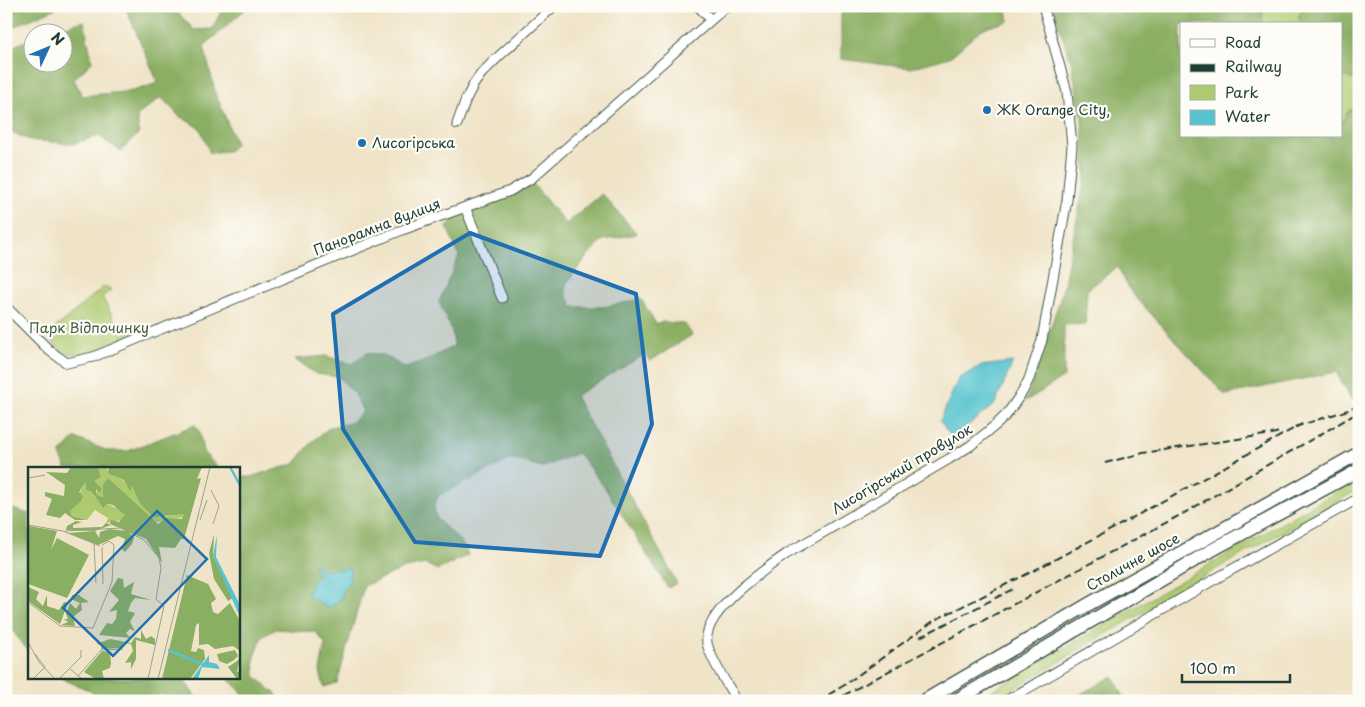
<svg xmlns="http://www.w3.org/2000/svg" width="1365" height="707" viewBox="0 0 1365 707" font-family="'Playpen Sans',sans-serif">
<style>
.green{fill:#aeca70;stroke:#668452}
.forest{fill:#8aae62;stroke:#54764b}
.water{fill:#56c3ce;stroke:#3a8081}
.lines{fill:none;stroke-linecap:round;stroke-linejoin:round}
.minor-casing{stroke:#3e564a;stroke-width:11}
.highway-casing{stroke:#3e564a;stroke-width:15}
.minor{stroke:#fff;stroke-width:9}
.highway{stroke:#fff;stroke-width:12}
.rail{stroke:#1f3d34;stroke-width:2;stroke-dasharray:8 4;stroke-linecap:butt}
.marked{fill:#1f6fb2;fill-opacity:0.2;stroke:#1f6fb2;stroke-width:4;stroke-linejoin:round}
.poi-dot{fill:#1f6fb2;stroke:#fdfcf7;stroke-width:2}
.labels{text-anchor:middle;stroke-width:4.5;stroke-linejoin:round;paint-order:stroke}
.poi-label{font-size:14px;fill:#1f3d34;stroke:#fdfcf7;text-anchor:start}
.street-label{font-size:14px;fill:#1f3d34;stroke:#fdfcf7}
.park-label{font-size:14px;fill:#436043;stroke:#fdfcf7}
.inset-river{fill:none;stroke:#56c3ce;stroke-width:2.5}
.inset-road{fill:none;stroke:#9ca18d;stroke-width:1}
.view{fill:#1f6fb2;fill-opacity:0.15;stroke:#1f6fb2;stroke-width:2.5}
.inset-edge{fill:none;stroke:#1f3d34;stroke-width:2.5}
</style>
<rect width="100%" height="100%" fill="#fdfcf7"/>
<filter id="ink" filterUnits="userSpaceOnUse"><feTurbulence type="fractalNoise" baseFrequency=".02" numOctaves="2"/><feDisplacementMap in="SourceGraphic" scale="10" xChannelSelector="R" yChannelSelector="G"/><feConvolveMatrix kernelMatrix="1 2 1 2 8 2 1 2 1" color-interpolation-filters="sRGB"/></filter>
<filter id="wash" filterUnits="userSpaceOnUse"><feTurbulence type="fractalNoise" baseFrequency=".0096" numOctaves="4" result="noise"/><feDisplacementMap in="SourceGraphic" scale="20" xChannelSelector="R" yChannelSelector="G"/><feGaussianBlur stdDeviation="1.12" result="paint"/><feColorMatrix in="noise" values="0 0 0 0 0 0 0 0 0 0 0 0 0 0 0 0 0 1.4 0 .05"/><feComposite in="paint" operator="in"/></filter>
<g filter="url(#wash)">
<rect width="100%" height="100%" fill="#f0e4c8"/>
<path class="green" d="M1263,6H1304L1299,16L1301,24H1262Z
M1341,75L1359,81V111L1349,110L1341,124Z
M104,287H108L111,290L102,297L106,304L122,335L141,325L143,330C120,341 64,375 50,336L53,330L101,289Z
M1359,479V489L1218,568L993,701H974L1076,641Z"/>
<path class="forest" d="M6,6H61L6,30Z
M125,6H172L194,30L212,29L224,6H249L204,46L215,92L236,144L228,151L210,153L200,128L179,116L161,97L137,116L139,133L121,151L98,136L73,144L29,140L14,133L6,132V49L32,39V62H62V32H47L84,21L92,62L74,79L82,96L133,91L158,83Z
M862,6H1006L1009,21L982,29L950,57L910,68L841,59V13Z
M1052,6H1263L1262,24H1181V136H1341V124L1349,110L1359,111V397L1352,400L1336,372L1225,395L1131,292L1117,267L1087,290L1085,324L1064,325V377L1026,401L1062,293L1086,174L1082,119L1071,61Z
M1304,6H1359V81L1341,75V24H1301L1299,17Z
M532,183L566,224L602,194L637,234L603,240L586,258L566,284V294L573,307H604L641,299L656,324L664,322L685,324L692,335L650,361L645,354L575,396L677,583L668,588L605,488L578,453L543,467L511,459L438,496L434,508L437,519L462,543L468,555L438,570L425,564L405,568L364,586L337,683L324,687L320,671L325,644L316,632L276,629L262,637L254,660L255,676L278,696L276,701H251L227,678H239V477H250L294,464L313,441L330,427L350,423L363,412L355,394L339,377L316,374L294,359L326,356L352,364L367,353L384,355L405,368L423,362L454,346L452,331L439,302L459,256L447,227L452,220L474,208Z
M195,425L199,430L203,452L218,468H66L60,454L75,438L108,451H128Z
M6,507L29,514V650L25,647L6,622Z
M1113,676L1126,701H1068Z
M63,678H183L198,701H178L161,694C151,704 149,701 138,695L127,701H102L89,690L67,681Z"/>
<path class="water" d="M1013,362L995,404L952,438L940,421L958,379L980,366Z
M315,564L325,571L336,569L341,570L348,568L351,569L349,576L350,583C344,586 343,589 342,596L333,606L328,608C324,605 319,604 316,601C312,599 312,596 308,595V591L311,588L313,578L317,577L319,575L313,566Z"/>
</g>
<g filter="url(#ink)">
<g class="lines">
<g class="minor-casing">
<path id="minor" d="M698,6L711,20
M457,124L466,99L474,84L481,74L497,58L554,6
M465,207L502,298
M6,307L50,351L67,363L93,357L402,230L510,191L532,178L727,6
M734,701L733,694C725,681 710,658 707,643C702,612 765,569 788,553L949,459L970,446L997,424L1007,414L1023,391L1029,379L1042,340L1067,200L1072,146L1067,92L1043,6
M1006,701L1210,582L1359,498"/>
</g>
<g class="highway-casing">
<path id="highway" d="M924,701L1089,604L1359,453
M955,701L1212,550L1359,470"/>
</g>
<use href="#minor" class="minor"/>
<use href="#highway" class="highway"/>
<path class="rail" d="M1295,427L1348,410L1357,406
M1105,463L1143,453L1272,434L1279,432
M920,637L1013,589
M818,701L843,686L935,620L1035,570L1114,528L1302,424
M833,701L1186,512L1359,412"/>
</g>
</g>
<path class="marked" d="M470,233L636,294L652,424L600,556L415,542L343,429L333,314Z"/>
<g class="poi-dot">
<circle cx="987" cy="110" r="5"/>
<circle cx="362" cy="143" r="5"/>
</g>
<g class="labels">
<g class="poi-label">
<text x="997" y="115">ЖК Orange City,</text>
<text x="372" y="148">Лисогірська</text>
</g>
<g class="street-label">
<text transform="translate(377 227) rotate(-21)" y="5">Панорамна вулиця</text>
<text transform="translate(902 469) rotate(-31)" y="5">Лисогірський провулок</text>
<text transform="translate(1133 562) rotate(-29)" y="5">Столичне шосе</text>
</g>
<g class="park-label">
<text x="89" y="333">Парк Відпочинку</text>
</g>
</g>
<g transform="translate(28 467)">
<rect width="212" height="212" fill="#f0e4c8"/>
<path d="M70,0H81L79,3L104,19L111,35L124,45L134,50L156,46V50L125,56L80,11L74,31L69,28V18L65,13L73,10ZM58,14V23L64,25L74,39L79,37L93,43L97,48L94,53L78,56L80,51L67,43L59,53L44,49L42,44Z" fill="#aeca70"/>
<path d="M43,0H70L73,10L66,14L74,22L72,26L68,22L69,28L75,30V18L80,11L130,57L138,51L154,52L156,47L125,50L111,35L104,19L102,24L96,13L80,6L81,0H174L169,12L173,11L156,72H153L147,81L131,80L134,96L118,72L82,57L83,53L91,55L97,48L85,38L79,37L75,41L64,25L58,23V15L51,25L55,29L53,34L42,44L44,49L59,53H47L37,46L32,51L18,48L24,32L17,29V25L36,29L37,18L18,5L39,6ZM48,54L54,55L45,58V61L74,60L78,56L83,58L67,64L71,71L72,65L81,62L100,64L106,71L104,77L97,85L94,82L97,72L90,69L70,78L40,66L67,64L38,63L39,59ZM1,59L29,64L23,83L29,71L61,88L39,131L0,117ZM186,67L185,89L205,131L200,134L186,112L181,86ZM159,108L180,117L188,132L183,136L185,145L190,147L202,136L212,154V184L205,179L187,182L180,177L171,178V156L168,158L163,184L168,185L170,181L176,183L177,192L162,212H134ZM53,110L52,129L61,135L53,136L54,143L45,150L47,159L33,158L40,155L36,152H40L38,147L42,136L48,142L52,136L43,132L44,128H52ZM90,111L95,112L96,121L106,115L103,127L123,133L107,131L103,136L100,144L107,146L102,155L107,164L102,162L98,166L103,171L71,168L79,156L84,157L88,152L89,143L81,145L91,133L82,124ZM0,120L11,125L8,132L15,139L19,128V139L31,143L36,135L40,136L32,157L0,134ZM113,163L118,172L123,169L127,172V178L108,173V192L103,202V195L97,196L105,184L103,177L97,176L93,181L73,182L74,178L68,177L82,172L103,176L107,170L113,172ZM207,183L210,189L206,193L199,197L191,194L189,187ZM74,184L82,185L83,196L82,201L74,204L76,212H68L56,205ZM212,192L209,205L212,204V212H209L200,200Z" fill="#8aae62"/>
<path d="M189,68L188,90L212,138V150L185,89ZM181,188V195L189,197L192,202L174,200L170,212H164Z" fill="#56c3ce"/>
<path class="inset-river" d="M202,0L213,20M140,183L176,198"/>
<path class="inset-road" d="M0,11L17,8M183,23L191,39L185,57M172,53L179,33M0,58L35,64L72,79M37,64L93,61L116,73L131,91L133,101L128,132L136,139L120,212M66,77L68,116M74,80L75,117M0,135L32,159L65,161L84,115L86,78L81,74L74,78M0,175L11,195L27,212M42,202L54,212M50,209L73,183L95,182M5,212L17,200L7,187M31,212L53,190V183M130,212L182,0"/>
<path class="view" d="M129,44L179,92L85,189L35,141Z"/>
<rect width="212" height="212" class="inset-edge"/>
</g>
<rect width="1365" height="707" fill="none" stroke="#fdfcf7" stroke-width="25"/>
<rect x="1180" y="22" width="162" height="115" fill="#fdfcf7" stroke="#a4b0a9"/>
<rect x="1190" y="39" width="25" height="8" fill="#ffffff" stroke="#a4b0a9"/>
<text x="1225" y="48" font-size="15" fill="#1f3d34">Road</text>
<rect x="1190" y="64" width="25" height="8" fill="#1f3d34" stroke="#a4b0a9"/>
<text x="1225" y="72" font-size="15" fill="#1f3d34">Railway</text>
<rect x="1190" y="85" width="25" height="15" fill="#aeca70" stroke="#a4b0a9"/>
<text x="1225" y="98" font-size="15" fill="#1f3d34">Park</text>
<rect x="1190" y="110" width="25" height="15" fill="#56c3ce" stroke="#a4b0a9"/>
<text x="1225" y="122" font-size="15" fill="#1f3d34">Water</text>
<g transform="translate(48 48) rotate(46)"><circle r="24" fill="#fdfcf7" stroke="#a4b0a9"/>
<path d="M0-4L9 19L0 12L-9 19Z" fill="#1f6fb2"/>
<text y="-8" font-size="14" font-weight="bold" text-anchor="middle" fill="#1f3d34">N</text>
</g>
<path d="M1182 674v8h108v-8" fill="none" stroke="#1f3d34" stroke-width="2.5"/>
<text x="1190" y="674" font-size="15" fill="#1f3d34" stroke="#fdfcf7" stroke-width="4" paint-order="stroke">100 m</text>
</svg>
